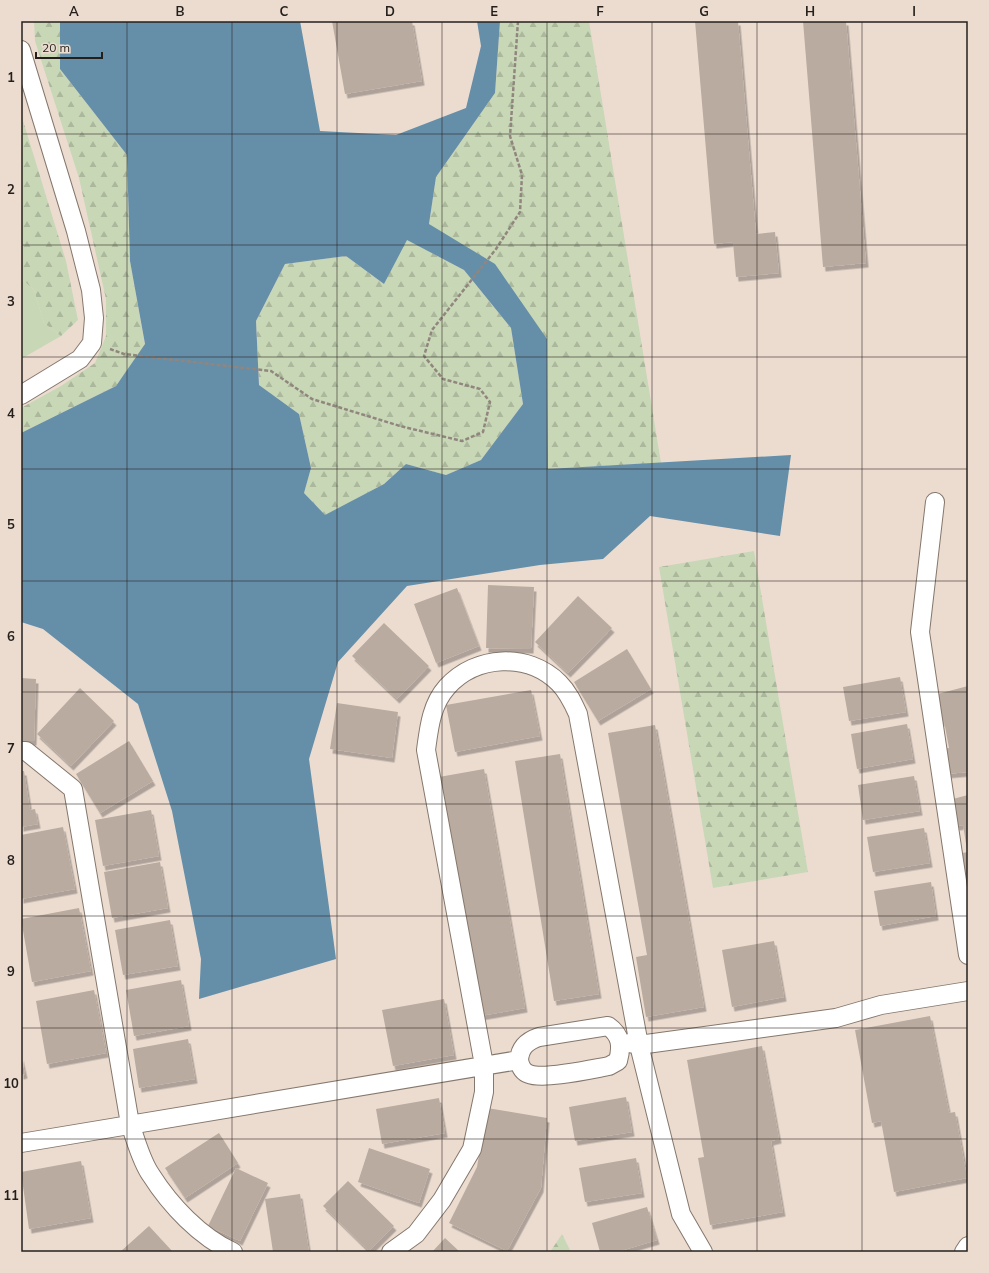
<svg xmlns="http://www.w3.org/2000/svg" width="989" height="1273" viewBox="0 0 989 1273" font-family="Mulish,sans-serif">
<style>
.green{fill:#c8d7b6}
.forest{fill:url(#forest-firs)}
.water{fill:#658ea9;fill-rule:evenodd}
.building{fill:#baaba0;filter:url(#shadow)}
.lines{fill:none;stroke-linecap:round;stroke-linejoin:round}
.minor-casing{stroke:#85776c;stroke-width:20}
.path{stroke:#91867e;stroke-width:2.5;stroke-dasharray:4 2;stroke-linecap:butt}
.minor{stroke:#fff;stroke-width:18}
.grid{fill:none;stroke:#241f1b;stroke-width:1;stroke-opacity:0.55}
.neatline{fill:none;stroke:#241f1b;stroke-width:1.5}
.grid-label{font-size:13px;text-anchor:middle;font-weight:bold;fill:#241f1b}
</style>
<defs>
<pattern id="forest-firs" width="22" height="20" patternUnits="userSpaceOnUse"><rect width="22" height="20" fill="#c8d7b6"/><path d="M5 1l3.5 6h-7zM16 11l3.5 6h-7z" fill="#acb89c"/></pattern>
<filter id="shadow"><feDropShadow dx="2.5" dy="4.5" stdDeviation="0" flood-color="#0004"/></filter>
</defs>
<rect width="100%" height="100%" fill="#ecdcd0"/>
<path class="green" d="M21,278L34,290L44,323L61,336L21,359Z"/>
<path class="forest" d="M34,21H60V69L127,155L130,261L145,345L116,386L21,433V408L61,386L95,363L106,336V299L79,178L35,41Z
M500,21H589L661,463L548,469L547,339L429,224L436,177L495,93Z
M21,114L66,261L78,320L61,336L44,323L34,290L21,278Z
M406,239L464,270L511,328L523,404L481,460L446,475L406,464L384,484L325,516L304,493L311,468L299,414L259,385L256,321L285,264L346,256L384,284Z
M754,551L808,872L713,888L659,567Z
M562,1234L571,1252H550Z"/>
<path class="water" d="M60,21H300L320,131L396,135L466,108L481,46L477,21H500L495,93L436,177L429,224L495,264L547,339L548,469L791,455L780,536L650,516L603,559L540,565L407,586L338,662L309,759L336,959L199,999L201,959L172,811L138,704L43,629L21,622V433L116,386L145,344L130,261L127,155L60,69ZM407,240L464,270L511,328L523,404L481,460L446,475L406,464L384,484L325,515L304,493L311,468L299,414L259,385L256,321L285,264L346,256L384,284Z"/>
<path class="building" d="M332,21H412L422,81L345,94Z
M695,21H738L756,234L775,232L779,273L736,277L733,242L714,244Z
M803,21H846L866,263L823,267Z
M488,585L534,587L531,649L486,648Z
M457,588L479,646L436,663L414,604Z
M578,596L612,628L568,673L535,642Z
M384,623L429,666L397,699L352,656Z
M627,649L651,689L598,721L574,682Z
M900,677L906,712L849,721L843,687Z
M21,678L36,679L34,741H21Z
M968,686V772L946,774L943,749L949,748L944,721L939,723L930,696Z
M80,688L114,721L71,766L37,734Z
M531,690L540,736L455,752L446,705Z
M337,703L398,712L392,758L330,749Z
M907,724L913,759L857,769L851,734Z
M655,725L704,1007L646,1017L636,957L647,955L608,733Z
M129,741L153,781L100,813L76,774Z
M560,754L599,994L554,1001L515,761Z
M484,769L525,1008L480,1016L439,777Z
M21,771H24L30,810L35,809L38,824L21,827Z
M914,776L920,811L863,820L858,785Z
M968,795V850H967L963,825L957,826L949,800Z
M151,810L159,856L103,866L95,820Z
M63,827L75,889L21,899V835Z
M924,828L930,863L873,872L867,837Z
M968,852V878H965L962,853Z
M160,862L168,908L112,918L104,872Z
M931,882L936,916L880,926L874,891Z
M79,908L91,971L32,982L21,919Z
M170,920L178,966L123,975L115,930Z
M774,941L784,997L732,1007L722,950Z
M181,980L189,1026L134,1036L126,990Z
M94,990L106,1053L47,1064L36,1001Z
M444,999L454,1055L393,1066L382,1010Z
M930,1016L949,1113L955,1112L967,1178L894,1192L881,1121L872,1123L855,1030Z
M188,1039L195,1079L139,1088L133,1049Z
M762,1046L779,1139L771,1141L783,1212L710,1225L698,1158L704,1157L687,1060Z
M21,1056L25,1074L21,1075Z
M626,1097L632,1132L575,1141L569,1107Z
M439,1098L445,1133L382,1144L376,1109Z
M487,1108L547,1118L541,1188L507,1251L449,1223L477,1167Z
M219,1133L238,1163L185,1198L165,1168Z
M369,1148L430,1169L419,1203L358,1182Z
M636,1158L642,1193L585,1202L579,1168Z
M81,1161L91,1218L29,1229L21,1172Z
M236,1168L268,1183L240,1241L208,1226Z
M348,1181L394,1226L369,1251L323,1206Z
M300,1194L309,1252H273L265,1199Z
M647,1207L657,1240L617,1252H600L592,1223Z
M149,1226L173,1252H120Z
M445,1238L460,1252H432Z"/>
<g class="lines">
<g class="minor-casing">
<path id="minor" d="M21,50L76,231L91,290L94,318L92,343L80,359L21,395
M935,502L920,632L968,955
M21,751H26L73,789L130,1124C136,1140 141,1161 151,1175C170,1205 200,1237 233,1252
M629,1043L639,1045L836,1018L881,1005L968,991
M21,1143L519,1060C520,1066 523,1072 529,1074C543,1080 592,1069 609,1066L618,1061C622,1046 621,1035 608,1026L539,1037C527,1041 520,1047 519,1060
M391,1252L416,1234L442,1200L472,1149L484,1092V1065L426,750C429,728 431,705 447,687C476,655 528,652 559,683C568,692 573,703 578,714L639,1045L681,1214L703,1252
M964,1252L968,1246"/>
</g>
<path class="path" d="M110,349L124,354L271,371L312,399L400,426L462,441L483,432L490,402L480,389L443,379L424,356L432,330L496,249L520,212L522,175L510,136L518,21"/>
<use href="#minor" class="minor"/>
</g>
<path class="grid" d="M127,21V1252M232,21V1252M337,21V1252M442,21V1252M547,21V1252M652,21V1252M757,21V1252M862,21V1252M21,134H968M21,245H968M21,357H968M21,469H968M21,581H968M21,692H968M21,804H968M21,916H968M21,1028H968M21,1139H968"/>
<rect width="989" height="1273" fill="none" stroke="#ecdcd0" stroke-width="44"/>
<path d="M36 52v6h66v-6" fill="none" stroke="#241f1b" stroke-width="2"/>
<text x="42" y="52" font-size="12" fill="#241f1b" stroke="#ecdcd0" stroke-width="3" paint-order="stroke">20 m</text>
<rect x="22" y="22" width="945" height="1229" class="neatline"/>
<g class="grid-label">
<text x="74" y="16">A</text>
<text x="180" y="16">B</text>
<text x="284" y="16">C</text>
<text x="390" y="16">D</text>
<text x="494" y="16">E</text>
<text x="600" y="16">F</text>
<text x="704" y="16">G</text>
<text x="810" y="16">H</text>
<text x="914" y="16">I</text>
<text x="11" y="82">1</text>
<text x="11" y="194">2</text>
<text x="11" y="306">3</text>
<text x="11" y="418">4</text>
<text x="11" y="529">5</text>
<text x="11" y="641">6</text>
<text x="11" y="753">7</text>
<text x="11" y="865">8</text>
<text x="11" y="976">9</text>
<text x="11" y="1088">10</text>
<text x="11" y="1200">11</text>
</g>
</svg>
